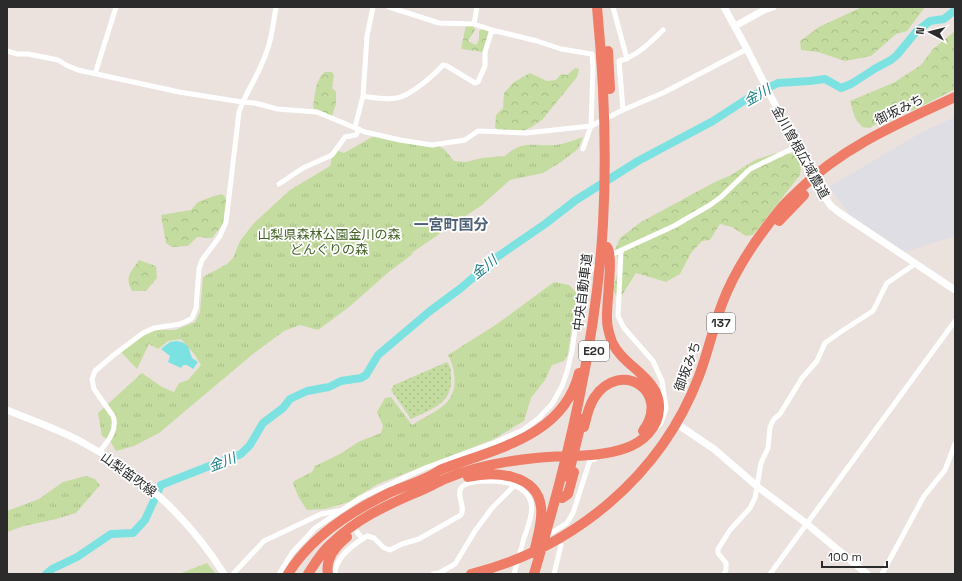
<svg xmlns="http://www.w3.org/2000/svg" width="962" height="581" viewBox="0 0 962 581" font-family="'Space Grotesk','Noto Sans JP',sans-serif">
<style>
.industrial{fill:#dedee4}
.grass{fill:url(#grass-dots)}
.forest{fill:url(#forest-crowns)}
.park{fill:url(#park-tufts)}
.water{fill:#7ce2e1}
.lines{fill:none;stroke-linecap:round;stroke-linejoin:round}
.river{stroke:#7ce2e1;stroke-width:8}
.street{stroke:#fff;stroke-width:5}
.secondary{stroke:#fff;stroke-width:7}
.highway{stroke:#ee7c66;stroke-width:10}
.labels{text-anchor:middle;stroke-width:3.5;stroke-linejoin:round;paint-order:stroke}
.shield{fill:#fff;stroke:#6b6b6b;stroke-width:1}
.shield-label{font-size:12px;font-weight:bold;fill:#2b2b2b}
.street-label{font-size:13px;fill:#2b2b2b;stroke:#fff}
.park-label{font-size:13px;fill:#406122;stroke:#fff}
.water-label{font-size:14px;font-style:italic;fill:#1a8088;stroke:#fff}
.quarter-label{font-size:15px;font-weight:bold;fill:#4f6177;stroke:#fff}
</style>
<defs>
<pattern id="grass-dots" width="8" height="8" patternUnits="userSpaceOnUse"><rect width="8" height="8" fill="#c5dca0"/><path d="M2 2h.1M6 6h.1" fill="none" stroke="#a9bd8a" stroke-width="1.8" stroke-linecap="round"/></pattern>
<pattern id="forest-crowns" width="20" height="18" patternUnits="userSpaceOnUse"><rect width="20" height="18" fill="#c5dca0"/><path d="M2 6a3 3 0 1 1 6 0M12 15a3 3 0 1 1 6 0" fill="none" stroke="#a9bd8a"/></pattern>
<pattern id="park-tufts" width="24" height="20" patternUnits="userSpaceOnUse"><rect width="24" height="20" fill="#c5dca0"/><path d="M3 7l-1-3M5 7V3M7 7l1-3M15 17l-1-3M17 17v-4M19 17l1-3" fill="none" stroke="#a9bd8a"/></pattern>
</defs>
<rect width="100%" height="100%" fill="#ebe2de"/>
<path class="industrial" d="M955,117V236L905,252L850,215L829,187L924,131Z"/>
<path class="grass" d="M447,362C451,367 451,370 451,377C453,404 431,409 411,419L391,390L394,385Z"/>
<path class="forest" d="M862,7H925L907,31L896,34L871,56L845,61L818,52L801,50L800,41L819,27Z
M466,25H473L475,30L468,41L476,45L479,40V31L482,29L488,30V35L483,52L461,49Z
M955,31V89L914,110L892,114L870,128L862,127L855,118L850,101L895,82L921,65L933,49Z
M575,68L579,69L577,77L542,120L530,128L521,131L499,130L495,128L496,115L503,108L504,93L514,82L530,73L547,81L556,80L561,74L567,75Z
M325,72H332L334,75L332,88L336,92V104L332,116L315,110L313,107C315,96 315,79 325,72Z
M776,153L796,154L801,167L800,175L753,235L746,236L732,227L720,224L710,240L702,241L691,253L680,274L666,282L636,273L622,295L616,296L613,289L620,264L615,250L620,238L641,222L713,183L731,175L755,160Z
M222,194L227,199L223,224L212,238L197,237L188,246L172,247L166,243L161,215L191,210L198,202L214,196Z
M139,260L156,266L157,278L146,291H132C124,277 131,272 139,260Z"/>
<path class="park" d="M374,136L439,146L445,150L454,161L466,162L482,158L505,156C523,139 535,147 556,145C565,144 574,140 583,137L578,149L561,162L543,173L510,180L482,205L410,254L414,253L390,271L349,307L318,330L300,325L284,331L253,354L159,433L134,446L116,451L110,441L102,436L98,413L142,373L162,387L174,392L179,383L188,380L201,365L195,355L181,339L168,341L158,349L149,344L137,369L119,350L149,333L158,330H175L195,322L200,312L203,277L227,264L233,258L240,241L254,223L290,190L330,166L333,153L339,151L344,153Z
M554,282L569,285L577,293L568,354L564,361L552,365L545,380L531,398L524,421L494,439L378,484L349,502L325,509L307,510L299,498L293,484L294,481L312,472L315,466L340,454L358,442L381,433L383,426L377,412L385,398L391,397L412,425C422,418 435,413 444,405C459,393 456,370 448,355L497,324Z
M86,476L95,479L100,485L76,513L56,519L24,526L7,532V511L39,499L63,482Z
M207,563L215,573L213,574H179Z"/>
<path class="water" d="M176,341L182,342L188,346L192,358L198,362L193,369L187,365H183L181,368L168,362L170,356L161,349L170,342Z"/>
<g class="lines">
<path class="river" d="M46,574L52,569L77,557L111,534L133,533L145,520L161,485L217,463L241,454L250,445L263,423L283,408L290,399L307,391L329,387L341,381L361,378L366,375L378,355L430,311L461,288L497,257L545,224L576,200L638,161L713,121L750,97L778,83L810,81L825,79L841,88L851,84L876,68L891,60L897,55L916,32L930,21L944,19L955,10"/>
<path class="street" d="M389,7L439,23L474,24L492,30L537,41L561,49L592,54L593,68L591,126L583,149
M613,7L627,59
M474,24L477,7
M7,51L17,54H28L58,60L66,65L78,70L179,92L242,102L255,103L277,109L317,112L365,132L400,140L432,145L465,140L478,131L526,133L591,126L623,110L665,92L747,49
M95,74L116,7
M363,96C374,98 386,100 397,98C410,96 434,75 443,65L447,66L475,83L478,82L485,66V52L492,30
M623,110L619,61C636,57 651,42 663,30
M355,127L363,96L367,36L373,7
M279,184L303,168L332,155L345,137L356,135L359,129
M621,251L618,316L624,328L653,361L662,381L666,408L661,423L657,427
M608,258L615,253L674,226L710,205L721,197L750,169L796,147
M99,452C108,442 118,429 113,416L94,389L92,379L95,371L115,354L143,333L154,328L180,324L187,321L192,318L196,308L199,269L202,260L220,236L226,222L239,112C245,94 256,79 263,61C271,44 273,25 276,7
M357,532L363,539
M545,537L567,523L573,513L590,460L595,459
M233,574L264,541L321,514L338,511
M279,574L292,553L315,528L360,498L425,468L496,442L523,430L539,418L552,404L562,386L567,372L572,351L582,280L584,275L600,263
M335,574C335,557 354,544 367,536L374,538L384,548L390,550L402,544L419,539L461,515C466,507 456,496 461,488C466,481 482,481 490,481C510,481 536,489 531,514C530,522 527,530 524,538C521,550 517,562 514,574
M433,574L439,573L455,564L475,531L492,508L515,485
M554,574L561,545
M724,574L726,570V563L718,553V549L730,530L750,508L755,498L761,463L768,448L770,427L774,419L780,414L802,378L817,361L825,343L842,331L873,311L887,283L915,264
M770,574L955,321
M882,574L924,496L945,470L955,444"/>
<path class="secondary" d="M724,7L747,49L805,164L813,176L823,195L831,206L840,213L955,290
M735,26L764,10L773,7
M7,410C31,420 57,429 80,441C139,472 189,518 224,574
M677,424L714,449L758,487L807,524L867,574"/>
<path class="highway" d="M608,51L610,89
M779,221L804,195
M584,427C586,418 589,406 594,398C620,358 672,391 643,431
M468,477C493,471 537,473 541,507C543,522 537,538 534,553
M568,477L582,419
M562,498L568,494L574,472
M288,574C310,538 350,512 387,494C404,486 424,481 440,470C493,449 563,438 579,373
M308,574C315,563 322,551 332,543C355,520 385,506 415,493C425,489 434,484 445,479C473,467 505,461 536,458C565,455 599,458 626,448C643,442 658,428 659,409C661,378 623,367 612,342C609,334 607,327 607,319C606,306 614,254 607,247
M328,574C325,559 336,546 347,537
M471,574C574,548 661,476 699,376C708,352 713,328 722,304C735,269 758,236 782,207C787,201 794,195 799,190C844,146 900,123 955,97
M534,574C568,460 596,344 603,224C607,152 604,80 597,7"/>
</g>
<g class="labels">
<g class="shield">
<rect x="707" y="313" width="28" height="20" rx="3"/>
<rect x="579" y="341" width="30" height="20" rx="3"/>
</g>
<g class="shield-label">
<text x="721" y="327">137</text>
<text x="594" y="355">E20</text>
</g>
<g class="street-label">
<text transform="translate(899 109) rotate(-26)" y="5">御坂みち</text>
<text transform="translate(801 152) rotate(61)" y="5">金川曽根広域農道</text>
<text transform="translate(582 292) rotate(-83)" y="5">中央自動車道</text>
<text transform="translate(687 366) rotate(-70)" y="5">御坂みち</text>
<text transform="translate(129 474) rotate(36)" y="5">山梨笛吹線</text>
</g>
<g class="park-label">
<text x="329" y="239">山梨県森林公園金川の森<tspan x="329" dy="15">どんぐりの森</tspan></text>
</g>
<g class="water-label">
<text transform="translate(757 95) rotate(-29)" y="5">金川</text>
<text transform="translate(484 267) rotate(-39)" y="5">金川</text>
<text transform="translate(222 462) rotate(-21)" y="5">金川</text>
</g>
<g class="quarter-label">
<text x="451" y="230">一宮町国分</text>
</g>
</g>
<rect width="962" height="581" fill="none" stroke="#2b2b2b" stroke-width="16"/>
<g transform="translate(930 32) rotate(277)" stroke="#ffffff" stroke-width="3" paint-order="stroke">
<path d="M0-3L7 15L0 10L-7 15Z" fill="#2b2b2b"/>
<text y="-6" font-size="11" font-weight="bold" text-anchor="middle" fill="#2b2b2b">N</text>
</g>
<path d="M822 561v6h65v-6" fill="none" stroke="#2b2b2b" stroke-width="2"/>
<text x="828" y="561" font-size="12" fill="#2b2b2b" stroke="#ffffff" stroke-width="3" paint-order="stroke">100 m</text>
</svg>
